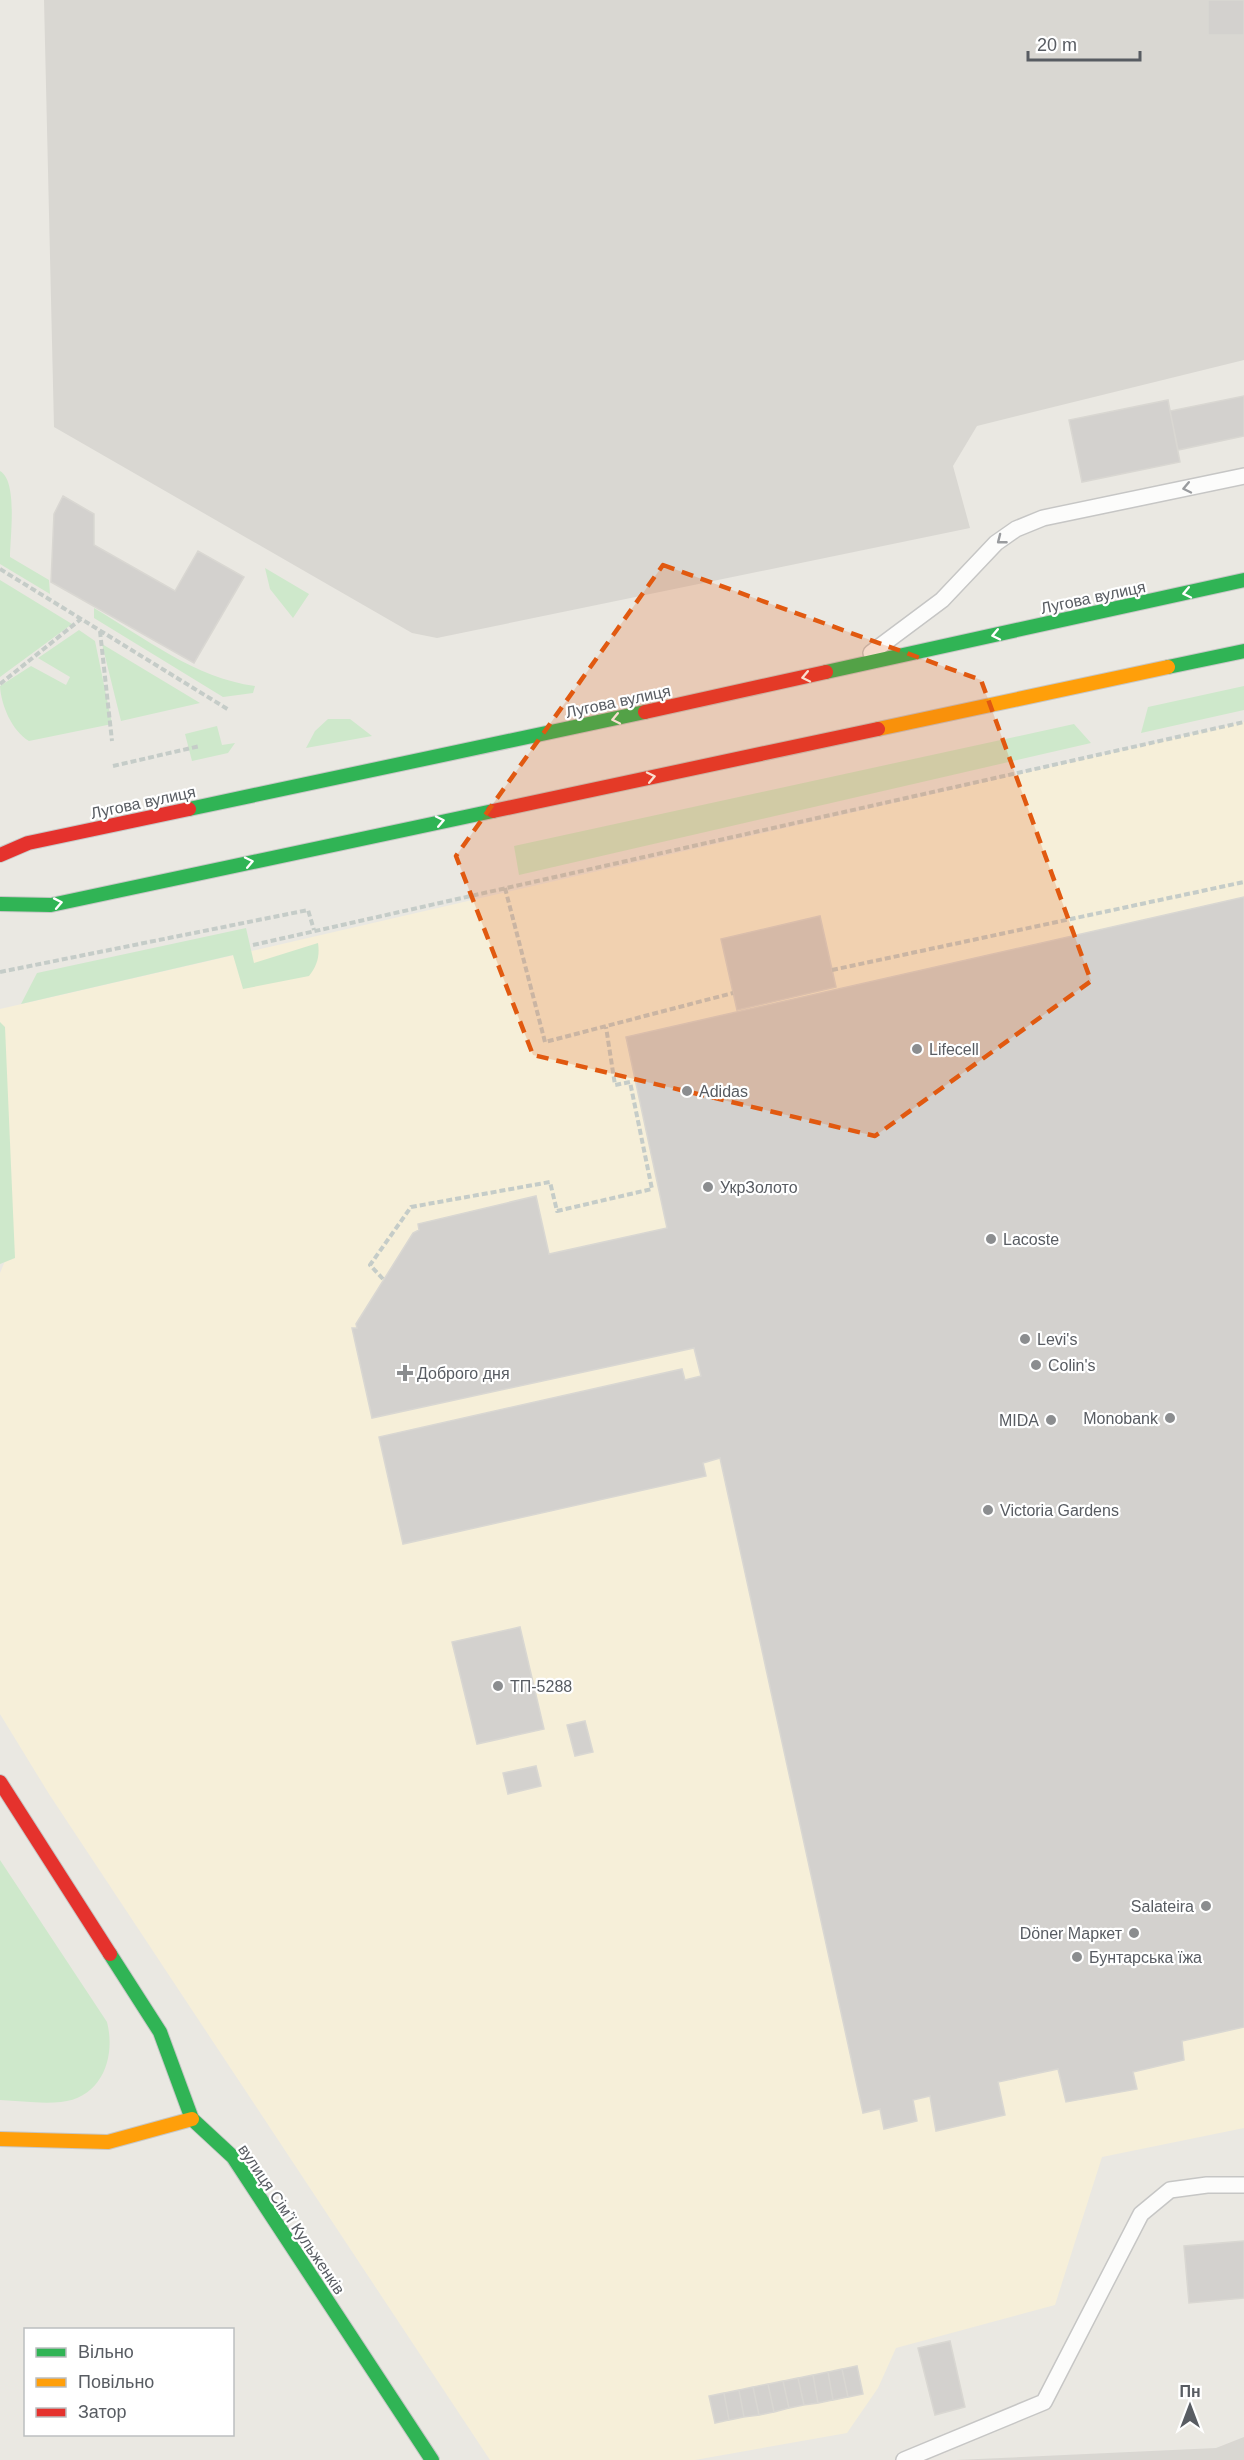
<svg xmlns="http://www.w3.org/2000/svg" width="1244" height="2460" viewBox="0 0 1244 2460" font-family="Helvetica,sans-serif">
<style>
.commercial{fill:#f6efd9}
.industrial{fill:#d9d7d2}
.green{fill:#cee8cb}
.building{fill:#d3d1ce;stroke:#d9d7d2;stroke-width:1.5}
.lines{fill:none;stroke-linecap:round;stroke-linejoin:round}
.lane-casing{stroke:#c6c6c5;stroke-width:18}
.fast-casing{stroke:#c7c7c6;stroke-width:16}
.slow-casing{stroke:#c7c7c6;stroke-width:16}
.jam-casing{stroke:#c7c7c6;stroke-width:16}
.path{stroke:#c5ccc8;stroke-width:4;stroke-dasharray:6 3;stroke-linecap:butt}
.lane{stroke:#fcfcfb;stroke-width:15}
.fast{stroke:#30b455;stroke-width:14}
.slow{stroke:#ff9f0a;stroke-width:14}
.jam{stroke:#e5322d;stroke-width:14}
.oneway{stroke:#9a9c9f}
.oneway2{stroke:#fff}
.marked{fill:#e15910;fill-opacity:0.2;stroke:#e15910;stroke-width:4.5;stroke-dasharray:12 8;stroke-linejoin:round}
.poi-dot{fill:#8b8d8f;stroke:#fff;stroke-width:2}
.labels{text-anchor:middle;stroke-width:4.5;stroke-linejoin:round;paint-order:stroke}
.street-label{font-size:16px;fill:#585c62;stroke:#fff}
.poi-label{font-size:16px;fill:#585c62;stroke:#fff;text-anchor:start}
</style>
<rect width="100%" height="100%" fill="#eae8e2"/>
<path class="commercial" d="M1244,722V2128L1102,2157L1055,2305L896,2348L878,2388L847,2433L695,2460H490L49,1794L0,1714V1273L5,1261L0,1181V1009Z"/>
<path class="industrial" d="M44,0H1244V360L977,426L953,466L970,528L437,638L412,633L54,427Z
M1244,2437V2460H956L1216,2448Z"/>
<path class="green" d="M0,471C18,481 10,537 10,557L49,580L50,594L0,564Z
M265,568L309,594L293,618L270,589Z
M0,580L72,624L0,677Z
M94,608C145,638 195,678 255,686L253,693L223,697L94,618Z
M79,630L95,641L112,724L29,741C12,731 1,705 0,686L31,666L66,685L70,677L38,658Z
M102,644L200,703L121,721Z
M1244,686V710L1141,733L1148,707Z
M328,719H350L372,736L306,748L315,731Z
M1074,724L1091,743L519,875L514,846Z
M217,726L222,745L235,743L228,753L192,761L185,734Z
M246,928L254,963L318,943C320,956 317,966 309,976L243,989L233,955L21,1004L37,973Z
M0,1022L5,1027L15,1258L0,1264Z
M0,1860L107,2022C116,2057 102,2098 61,2102C41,2104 20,2101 0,2100Z"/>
<path class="building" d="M1208,0H1244V35H1208Z
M1244,396V436L1178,450L1170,411Z
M1168,400L1180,462L1082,482L1069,420Z
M63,496L94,514V545L175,591L198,551L244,577L194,663L51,582L54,514Z
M1244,897V2027L1182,2041L1184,2060L1133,2072L1137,2089L1066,2102L1058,2069L998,2082L1005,2115L936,2131L930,2096L913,2100L917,2121L884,2129L880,2109L863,2113L720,1458L703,1463L706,1476L403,1544L379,1437L682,1369L685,1380L701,1376L694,1348L372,1418L352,1328H357L356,1324L413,1233L419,1230L418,1224L536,1196L549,1254L667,1228L626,1037Z
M820,916L836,987L737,1010L721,939Z
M520,1627L544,1729L477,1744L452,1642Z
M585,1721L593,1752L575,1756L567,1725Z
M536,1766L541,1786L508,1794L503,1773Z
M1244,2241V2298L1189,2303L1184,2246Z
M950,2341L965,2407L935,2415L918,2348Z
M857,2366L863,2394L848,2397L842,2369Z
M842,2369L848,2397L833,2400L828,2372Z
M828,2372L833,2400L818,2403L813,2375Z
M813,2375L818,2403L804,2405L798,2378Z
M798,2378L804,2405L789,2408L783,2381Z
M783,2381L789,2408L774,2412L768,2384Z
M768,2384L774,2412L759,2415L753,2387Z
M753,2387L759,2415L744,2417L739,2390Z
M739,2390L744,2417L729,2420L724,2393Z
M724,2393L729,2420L715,2423L709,2396Z"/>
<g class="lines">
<g class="lane-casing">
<path id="lane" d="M871,653L942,600L996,543L1016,529L1043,518L1244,476
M904,2460L1044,2402L1141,2214L1170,2190L1207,2185H1244"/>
</g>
<g class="fast-casing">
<path id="fast" d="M1168,667L1244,651
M826,672L1244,580
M189,809L645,712
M0,904L51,905L493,811
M110,1954L160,2032L192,2119L233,2157L432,2460"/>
</g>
<g class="slow-casing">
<path id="slow" d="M878,729L1168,667
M0,2139L108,2142L192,2119"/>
</g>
<g class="jam-casing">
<path id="jam" d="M645,712L826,672
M493,811L878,729
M0,855L28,843L189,809
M0,1782L110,1954"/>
</g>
<path class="path" d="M0,569L229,710
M100,631L112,741
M0,684L81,619
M113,766L200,746
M505,888L545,1042L733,993
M253,945L1244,722
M832,970L1244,882
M0,972L308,910L314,930
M383,1279L370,1265L411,1207L550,1182L557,1211L652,1189L630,1082L615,1085L606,1027"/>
<use href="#lane" class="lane"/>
<use href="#fast" class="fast"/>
<use href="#slow" class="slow"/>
<use href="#jam" class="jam"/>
</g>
<defs><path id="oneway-chevron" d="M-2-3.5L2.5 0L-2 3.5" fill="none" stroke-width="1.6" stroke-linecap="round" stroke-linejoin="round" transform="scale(1.5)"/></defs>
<g class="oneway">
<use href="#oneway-chevron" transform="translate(1187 488) rotate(168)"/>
<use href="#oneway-chevron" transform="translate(1001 540) rotate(142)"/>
</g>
<g class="oneway2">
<use href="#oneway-chevron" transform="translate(1187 593) rotate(168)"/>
<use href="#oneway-chevron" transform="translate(996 635) rotate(168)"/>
<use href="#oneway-chevron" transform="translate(806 677) rotate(168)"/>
<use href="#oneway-chevron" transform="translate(616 719) rotate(168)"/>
<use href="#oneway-chevron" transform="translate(651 777) rotate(-12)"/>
<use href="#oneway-chevron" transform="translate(440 821) rotate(-12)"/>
<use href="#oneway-chevron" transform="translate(249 862) rotate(-12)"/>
<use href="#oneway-chevron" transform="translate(58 903) rotate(-11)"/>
</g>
<path class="marked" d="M663,565L981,680L1091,981L875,1136L533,1055L456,856Z"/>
<g class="poi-dot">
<circle cx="917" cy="1049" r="6"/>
<circle cx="687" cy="1091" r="6"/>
<circle cx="708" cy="1187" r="6"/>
<circle cx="991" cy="1239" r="6"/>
<circle cx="1025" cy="1339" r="6"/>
<circle cx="1036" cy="1365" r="6"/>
<path d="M402 1364h6v6h6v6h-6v6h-6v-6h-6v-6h6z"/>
<circle cx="1170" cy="1418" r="6"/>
<circle cx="1051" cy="1420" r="6"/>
<circle cx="988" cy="1510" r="6"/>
<circle cx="498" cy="1686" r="6"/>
<circle cx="1206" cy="1906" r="6"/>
<circle cx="1134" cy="1933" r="6"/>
<circle cx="1077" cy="1957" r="6"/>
</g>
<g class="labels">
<g class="street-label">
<text transform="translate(1093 597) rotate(-12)" y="6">Лугова вулиця</text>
<text transform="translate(618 701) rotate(-12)" y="6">Лугова вулиця</text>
<text transform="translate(143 802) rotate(-12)" y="6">Лугова вулиця</text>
<text transform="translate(292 2219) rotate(56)" y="6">вулиця Сімʼї Кульженків</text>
</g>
<g class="poi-label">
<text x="929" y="1055">Lifecell</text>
<text x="699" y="1097">Adidas</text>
<text x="720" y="1193">УкрЗолото</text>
<text x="1003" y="1245">Lacoste</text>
<text x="1037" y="1345">Levi's</text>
<text x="1048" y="1371">Colin's</text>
<text x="417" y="1379">Доброго дня</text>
<text x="1158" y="1424" text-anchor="end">Monobank</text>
<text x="1039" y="1426" text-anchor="end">MIDA</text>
<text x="1000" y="1516">Victoria Gardens</text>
<text x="510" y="1692">ТП-5288</text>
<text x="1194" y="1912" text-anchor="end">Salateira</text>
<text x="1122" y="1939" text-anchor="end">Döner Маркет</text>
<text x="1089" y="1963">Бунтарська їжа</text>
</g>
</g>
<rect x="24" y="2328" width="210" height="108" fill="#ffffff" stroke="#bcbec0" stroke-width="1.5"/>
<rect x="36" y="2348" width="30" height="9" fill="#30b455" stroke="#bcbec0" stroke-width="1.5"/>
<text x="78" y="2358" font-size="18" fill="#585c62">Вільно</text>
<rect x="36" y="2378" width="30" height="9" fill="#ff9f0a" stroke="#bcbec0" stroke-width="1.5"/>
<text x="78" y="2388" font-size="18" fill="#585c62">Повільно</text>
<rect x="36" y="2408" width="30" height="9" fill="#e5322d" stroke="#bcbec0" stroke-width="1.5"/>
<text x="78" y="2418" font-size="18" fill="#585c62">Затор</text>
<g transform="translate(1190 2406)" stroke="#ffffff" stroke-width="4.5" paint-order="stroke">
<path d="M0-4.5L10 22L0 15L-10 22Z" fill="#585c62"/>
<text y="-9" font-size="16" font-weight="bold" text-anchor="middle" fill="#585c62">Пн</text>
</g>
<path d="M1028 51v9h112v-9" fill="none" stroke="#585c62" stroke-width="3"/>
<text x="1037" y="51" font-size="18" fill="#585c62" stroke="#ffffff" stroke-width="4.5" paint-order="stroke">20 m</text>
</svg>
